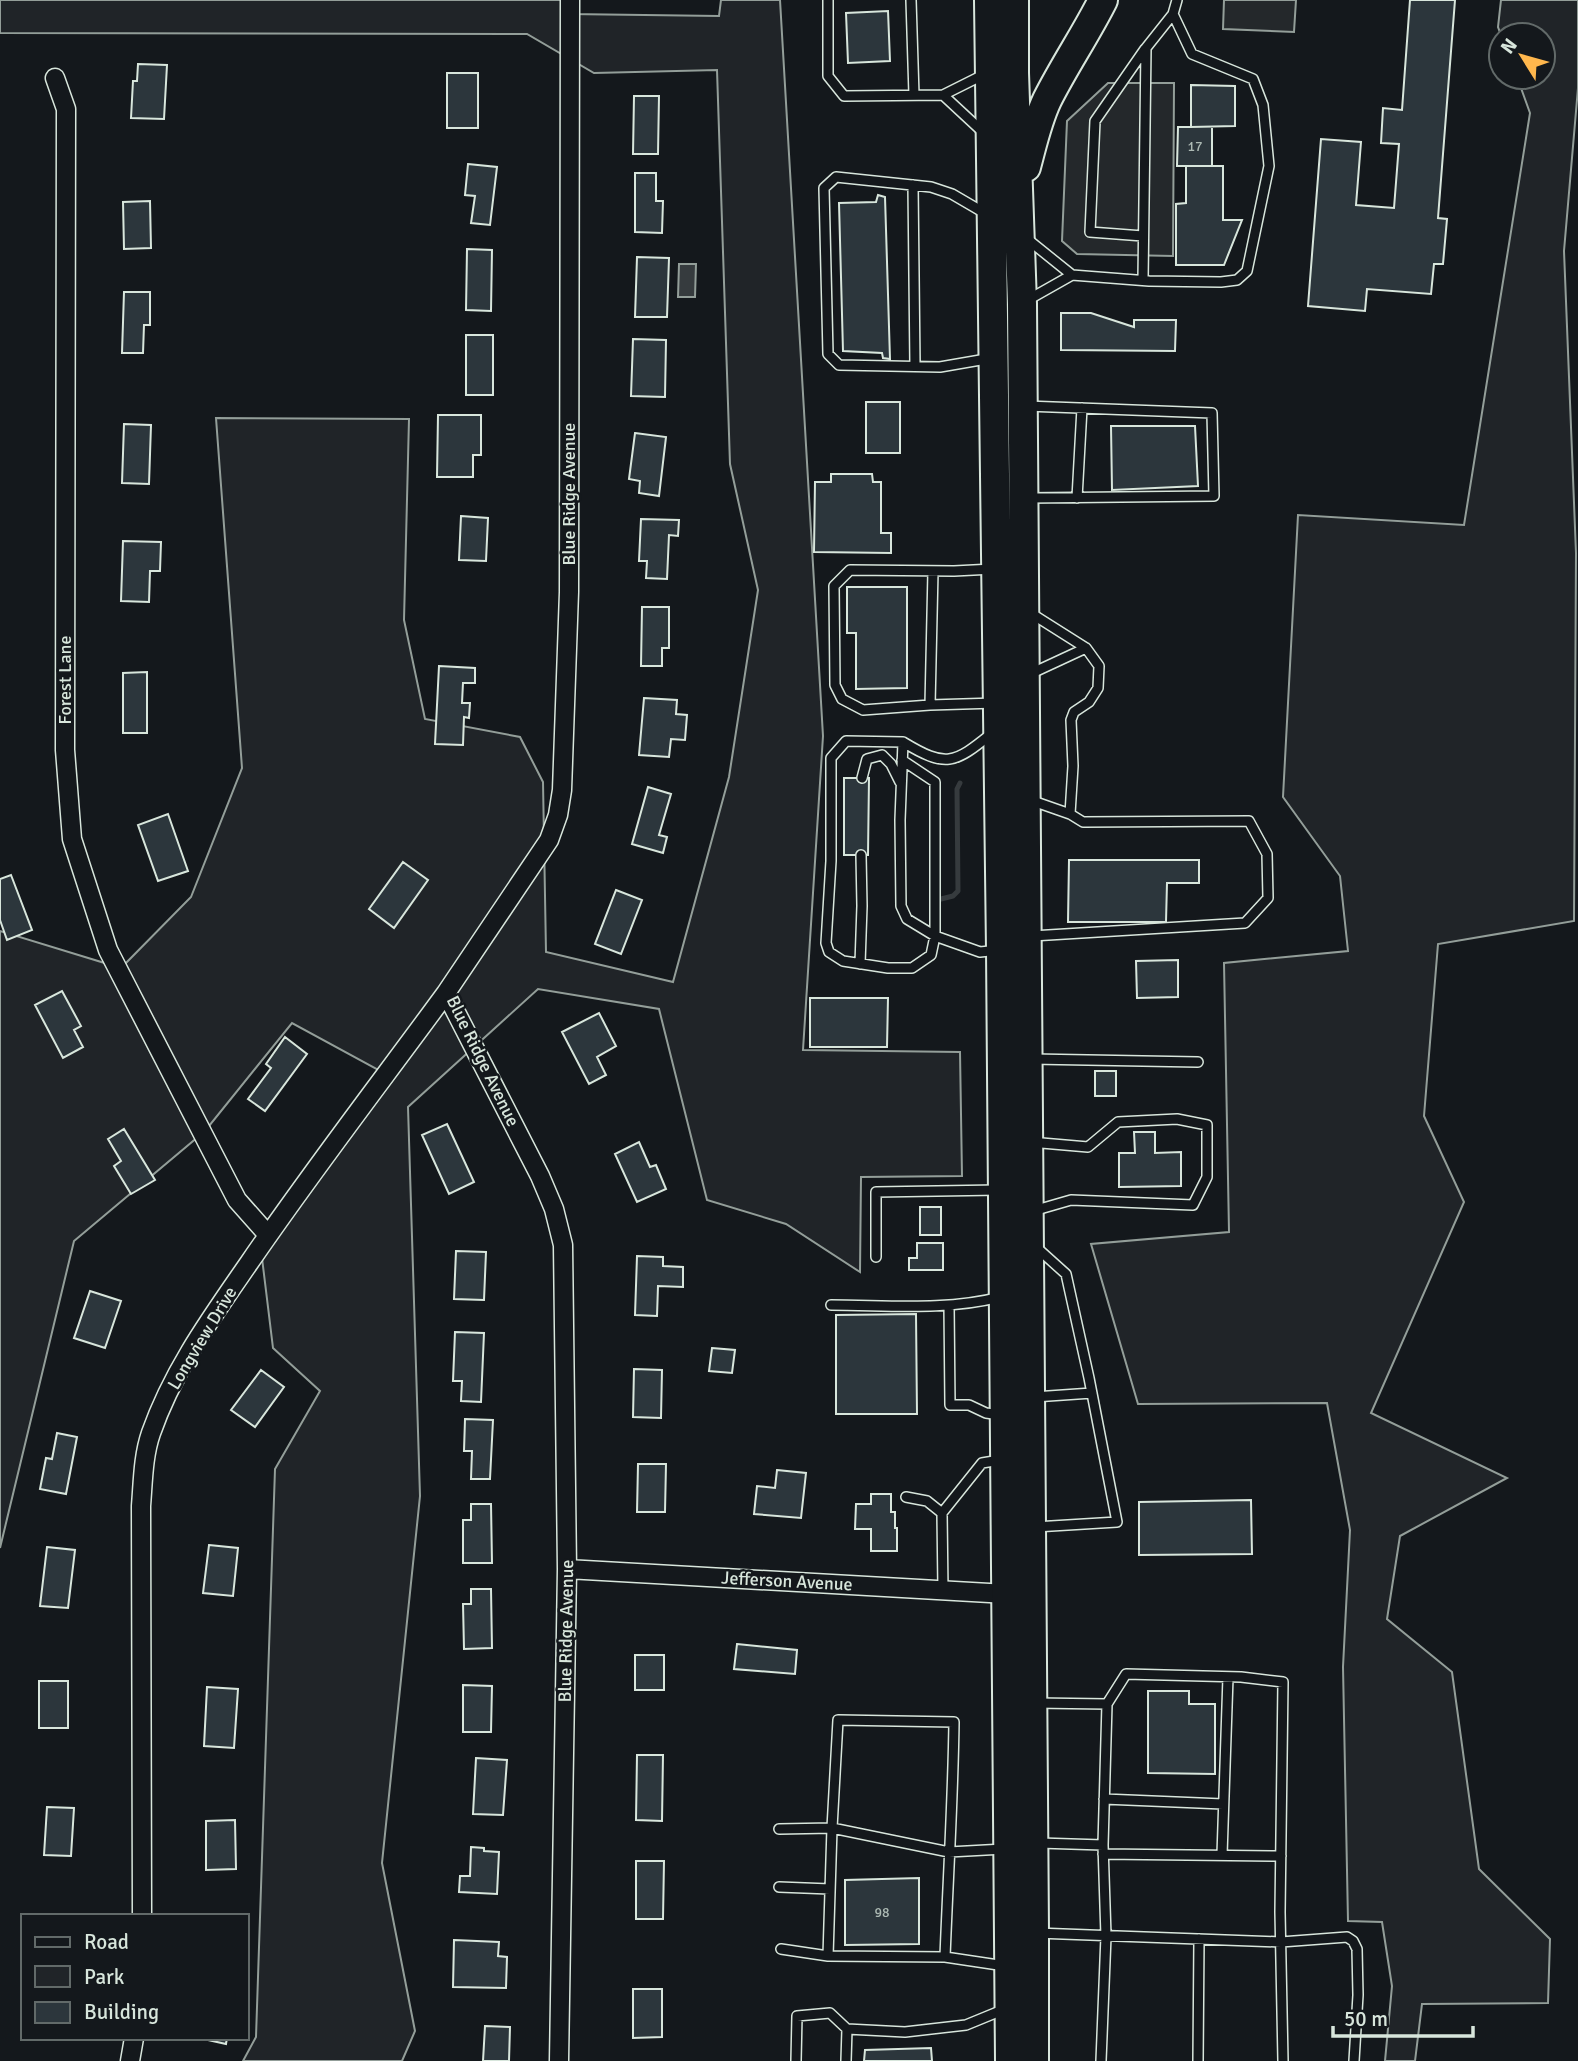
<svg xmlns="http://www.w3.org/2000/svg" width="1578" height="2061" viewBox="0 0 1578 2061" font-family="Signika,sans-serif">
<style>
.green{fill:#202428;stroke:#939e99;stroke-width:2}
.parking{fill:#24282b;stroke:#939e99;stroke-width:2}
.water{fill:#363b3e;stroke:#939e99;stroke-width:2}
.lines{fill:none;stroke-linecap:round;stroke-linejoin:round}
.stream{stroke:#363b3e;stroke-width:5}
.building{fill:#2c363c;stroke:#d8e6dc;stroke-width:2}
.service-casing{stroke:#d8e6dc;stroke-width:12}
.minor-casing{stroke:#d8e6dc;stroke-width:21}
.trunk-casing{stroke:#d8e6dc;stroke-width:32}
.service{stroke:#14181c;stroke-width:9}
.minor{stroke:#14181c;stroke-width:18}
.trunk{stroke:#14181c;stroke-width:28}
.labels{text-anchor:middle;stroke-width:5;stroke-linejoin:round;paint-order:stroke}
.number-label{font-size:14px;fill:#adbab4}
.street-label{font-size:18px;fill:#d8e6dc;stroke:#14181c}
</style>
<rect width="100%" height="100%" fill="#14181c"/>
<path class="green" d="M0,0H563L569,14L719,16L721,0H780L823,736L803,1050L960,1052L962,1176L861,1177L860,1272L786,1224L707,1200L659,1009L538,989L408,1107L420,1496L382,1863L415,2031L402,2061H243L256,2037L275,1469L320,1391L273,1348L262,1258L386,1074L292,1023L205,1131L74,1241L0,1548V931L121,968L191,897L242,768L216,418L409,419L404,620L425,719L520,737L543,782L546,952L673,982L729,777L758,590L730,464L717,70L594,73L527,34L0,33Z
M1501,0H1578V88L1564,251L1576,553L1574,921L1438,944L1424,1116L1464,1202L1371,1413L1507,1478L1400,1536L1387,1619L1452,1672L1479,1869L1550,1939L1548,2003L1422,2004L1415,2061H1385L1392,1986L1382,1922L1348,1921L1343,1667L1350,1530L1327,1403L1138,1404L1091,1244L1229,1232L1224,963L1348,951L1340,876L1283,797L1298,515L1464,525L1530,113L1517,77H1543V35H1501L1498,27Z"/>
<path class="parking" d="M1224,0H1296L1294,32L1223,29Z
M1108,83H1174L1173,256L1077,254L1062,241L1067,121Z"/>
<path class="water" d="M679,264H696L695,297H678Z"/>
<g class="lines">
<path class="stream" d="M941,899L953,896L958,891L957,789L960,783"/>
</g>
<path class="building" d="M1410,0H1455L1438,218L1447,219L1443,264H1434L1431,294L1367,289L1365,311L1308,306L1321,139L1361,142L1356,205L1394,208L1399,144L1381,143L1383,108L1402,110Z
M888,11L890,61L848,63L846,13Z
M138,64L167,65L164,119L131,118L133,81H137Z
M447,73H478V128H447Z
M1191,85L1235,86V126L1191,127Z
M634,96H659L658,154H633Z
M1178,127H1212V166H1177Z
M468,164L497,167L490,225L471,223L475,196L465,195Z
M1186,166H1223V220H1242L1224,265H1176V204L1186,203Z
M635,173H656V201H663L662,233L635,232Z
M878,195L885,197L890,359L883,358L882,353L843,351L839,203L876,202Z
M150,201L151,248L124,249L123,202Z
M467,249L492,250L491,311L466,310Z
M637,257L669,258L667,317H635Z
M124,292H150V325H144L143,353H122Z
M1061,313H1091L1134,327V320H1176L1175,351L1061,350Z
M466,335H493V395H466Z
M633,339L666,340L665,397L631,396Z
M866,402H900V453H866Z
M438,415H481V455H473V477H437Z
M124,424L151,425L149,484L122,483Z
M1111,426H1195L1198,486L1112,490Z
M635,433L666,437L659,496L639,493L640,481L629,479Z
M831,474H872L873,482H881V533H891V553L814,552L815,482H831Z
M461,516L488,518L486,561L459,560Z
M641,519L679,520L678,536L669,535L667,579L646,578L647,561H639Z
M123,541L161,542L160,571H150L149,602L121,601Z
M847,587H907V688L856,689V633H847Z
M642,607H669V648H662V666H641Z
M439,666L475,668V683H463L462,703H470L469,718L464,717L463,745L435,744Z
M147,672V733H123V673Z
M644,698L677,700L676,714L687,715L685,740L671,739L669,757L639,755Z
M844,778H869L868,855H844Z
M648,787L671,794L659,835L667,837L663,853L632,844Z
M168,814L188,871L158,881L138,825Z
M1069,860H1199V883H1167L1166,922H1068Z
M403,862L428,880L394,928L369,909Z
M11,875L32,930L7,940L0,920V879Z
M616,890L642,900L621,954L595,944Z
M1178,960V997L1137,998L1136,961Z
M62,991L81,1026L74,1030L83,1047L63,1058L35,1005Z
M810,998H888L887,1047H810Z
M599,1013L616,1046L597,1057L606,1075L589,1084L562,1032Z
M285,1037L307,1054L265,1111L248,1099L271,1068L266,1064Z
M1095,1071H1116V1096H1095Z
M447,1124L474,1182L449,1194L422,1135Z
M124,1129L155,1180L131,1194L114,1166L121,1161L108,1139Z
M1134,1132H1155V1153L1181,1152V1186L1119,1187V1153H1135Z
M639,1142L650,1167L656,1165L666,1189L637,1202L615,1154Z
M920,1207H941V1235H920Z
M917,1243H943V1270H909V1258H917Z
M456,1251L486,1252L484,1300L454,1299Z
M637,1256L663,1257V1266L683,1267V1287L658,1286L657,1316L635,1315Z
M90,1291L121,1301L105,1348L74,1338Z
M916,1314L917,1414H836V1315Z
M455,1332L484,1333L481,1402L461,1401L462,1381H453Z
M712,1348L735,1350L732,1373L709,1371Z
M634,1369L662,1370L661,1418L633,1417Z
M261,1370L284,1387L255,1427L231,1410Z
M465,1419L493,1420L490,1479H471L472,1451H464Z
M57,1433L77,1437L66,1494L40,1489L46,1458L52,1459Z
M638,1464H666L665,1512H637Z
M777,1470L806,1473L801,1518L754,1514L757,1486L775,1488Z
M871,1494H891V1512H895V1528H897V1551H871V1529H855L856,1504H871Z
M1251,1500L1252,1554L1139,1555V1502Z
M471,1504H491L492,1563H463V1520H471Z
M209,1545L238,1548L233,1596L203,1593Z
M47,1547L75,1550L68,1608L40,1606Z
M471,1589H491L492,1648L464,1649L463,1604H471Z
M737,1644L797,1650L795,1674L734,1669Z
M635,1655H664V1690H635Z
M39,1681H68V1728H39Z
M463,1685L492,1686L491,1732H463Z
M207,1687L238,1689L234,1748L204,1746Z
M1148,1691H1189V1704H1215V1774L1148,1773Z
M637,1755H663L662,1821L636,1820Z
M476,1758L507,1760L503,1815L473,1814Z
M47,1807L74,1808L71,1856L44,1855Z
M235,1820L236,1869L206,1870V1821Z
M471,1847L484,1848V1851L499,1852L497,1894L459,1892L460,1876H470Z
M636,1861H664L663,1919H636Z
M919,1878V1944L845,1945V1880Z
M454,1940L499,1942L498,1956L507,1957L506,1988L453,1987Z
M633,1989H662V2037L633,2038Z
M485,2026L510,2027L509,2061H483Z
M199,2038H227L226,2044Z
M931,2048L932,2061H864L865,2050Z"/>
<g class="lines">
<g class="service-casing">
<path id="service" d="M828,0V76L844,96L943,95
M911,0L914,95
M985,74L943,95L985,134
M913,185L915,366
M988,215L952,194L931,187L836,177L824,188L828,354L839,365L940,367L992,358
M1143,236L1090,232L1095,121L1145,49
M1026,238L1072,275L1026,301
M1072,275L1149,281L1221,282L1237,280L1247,271L1269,166L1263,105L1253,79L1192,54L1173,14L1177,0
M1143,280L1146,48L1173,14
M1026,406L1212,413L1214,496L1028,498
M1077,498L1082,408
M993,569L954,571L850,570L834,586L835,685L842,699L863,710L930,705L996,703
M1029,612L1086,648L1030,674
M930,705L933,571
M991,734C954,764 946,768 903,742L900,820L901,906L907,919L935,936L980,952L999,950
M902,760L935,782V936L931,955L912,968H888L843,961L829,952L826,943L831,861V758L846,741L903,742
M862,778L867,759L882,755L891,764L900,782
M1030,800L1070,814L1073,766L1071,720L1074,712L1089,702L1098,688L1099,666L1086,648
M1032,936L1245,923L1268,898L1267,854L1249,821L1083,822L1070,814
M860,964L862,906L861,855
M1032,1059L1198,1062
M1030,1142L1088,1147L1118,1122L1177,1119L1207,1125V1177L1193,1205L1071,1200L1033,1211
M876,1257V1192L998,1190
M831,1305C887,1305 946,1311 1000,1297
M949,1305L950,1405H969L986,1413L1001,1415
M1034,1397L1092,1393
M906,1497L927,1501L942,1513
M1035,1527L1117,1522L1089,1378L1066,1274L1036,1247
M943,1590L942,1513L982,1463L1000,1460
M1035,1703L1107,1704
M1104,1799L1223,1804
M779,1829L832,1828L828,1956L945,1957L1005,1966
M1039,1843L1103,1845L1107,1704L1126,1674L1241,1677L1283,1682L1280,1912L1283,2061
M1103,1854L1281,1856
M1222,1855L1228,1677
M779,1887L830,1889
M1036,1933L1281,1942L1347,1937L1353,1941L1357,1949L1358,1995L1354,2061
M781,1949L828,1956
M945,1957C948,1879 953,1800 954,1722L838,1720L832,1828L949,1852L1004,1849
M796,2061L797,2016L830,2013L847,2029
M846,2061L847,2029L905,2032L966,2025L1005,2009
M1101,2061L1106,1936L1103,1845
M1198,2061L1199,1939"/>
</g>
<g class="minor-casing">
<path id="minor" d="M55,78L66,109L65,750L72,839L108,950L237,1200L268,1235
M567,1569L1007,1594
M142,1916L141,1506C143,1482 143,1456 151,1433C173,1370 211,1318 249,1263C312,1171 380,1083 446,993
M130,2061L134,2038
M559,2061L567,1569L563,1245L554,1209L540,1176L446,993L549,840L558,815L562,790L569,592L570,0"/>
</g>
<g class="trunk-casing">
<path id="trunk" d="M989,0L1001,950L1010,2061
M1014,0V73L1022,304L1034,1933V2061
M1026,167C1032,145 1037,121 1047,100C1064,66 1086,34 1103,0"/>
</g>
<use href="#service" class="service"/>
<use href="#minor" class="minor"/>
<use href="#trunk" class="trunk"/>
</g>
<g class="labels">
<g class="number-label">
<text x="1195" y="151">17</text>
<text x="882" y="1917">98</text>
</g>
<g class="street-label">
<text transform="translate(569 494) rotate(-90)" y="6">Blue Ridge Avenue</text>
<text transform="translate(65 680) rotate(-90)" y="6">Forest Lane</text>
<text transform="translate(483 1061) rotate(64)" y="6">Blue Ridge Avenue</text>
<text transform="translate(202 1338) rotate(-59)" y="6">Longview Drive</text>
<text transform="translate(787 1581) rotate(3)" y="6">Jefferson Avenue</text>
<text transform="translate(566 1631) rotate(-89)" y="6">Blue Ridge Avenue</text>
</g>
</g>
<rect x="21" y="1914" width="228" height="126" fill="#14181c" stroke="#626a69" stroke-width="2"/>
<rect x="35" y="1937" width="35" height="10" fill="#14181c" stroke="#626a69" stroke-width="2"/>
<text x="84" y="1949" font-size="21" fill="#d8e6dc">Road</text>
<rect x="35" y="1966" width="35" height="21" fill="#202428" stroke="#626a69" stroke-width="2"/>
<text x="84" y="1984" font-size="21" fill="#d8e6dc">Park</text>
<rect x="35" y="2002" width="35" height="21" fill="#2c363c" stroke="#626a69" stroke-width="2"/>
<text x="84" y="2019" font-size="21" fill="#d8e6dc">Building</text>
<g transform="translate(1522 56) rotate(307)"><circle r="33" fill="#14181c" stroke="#626a69" stroke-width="2"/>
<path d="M0-5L12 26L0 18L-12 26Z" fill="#ffb74d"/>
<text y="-10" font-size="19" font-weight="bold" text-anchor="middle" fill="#d8e6dc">N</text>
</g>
<path d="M1333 2026v10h140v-10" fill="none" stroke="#d8e6dc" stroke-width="3.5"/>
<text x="1344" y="2026" font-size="21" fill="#d8e6dc" stroke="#14181c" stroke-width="5" paint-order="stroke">50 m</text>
</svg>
